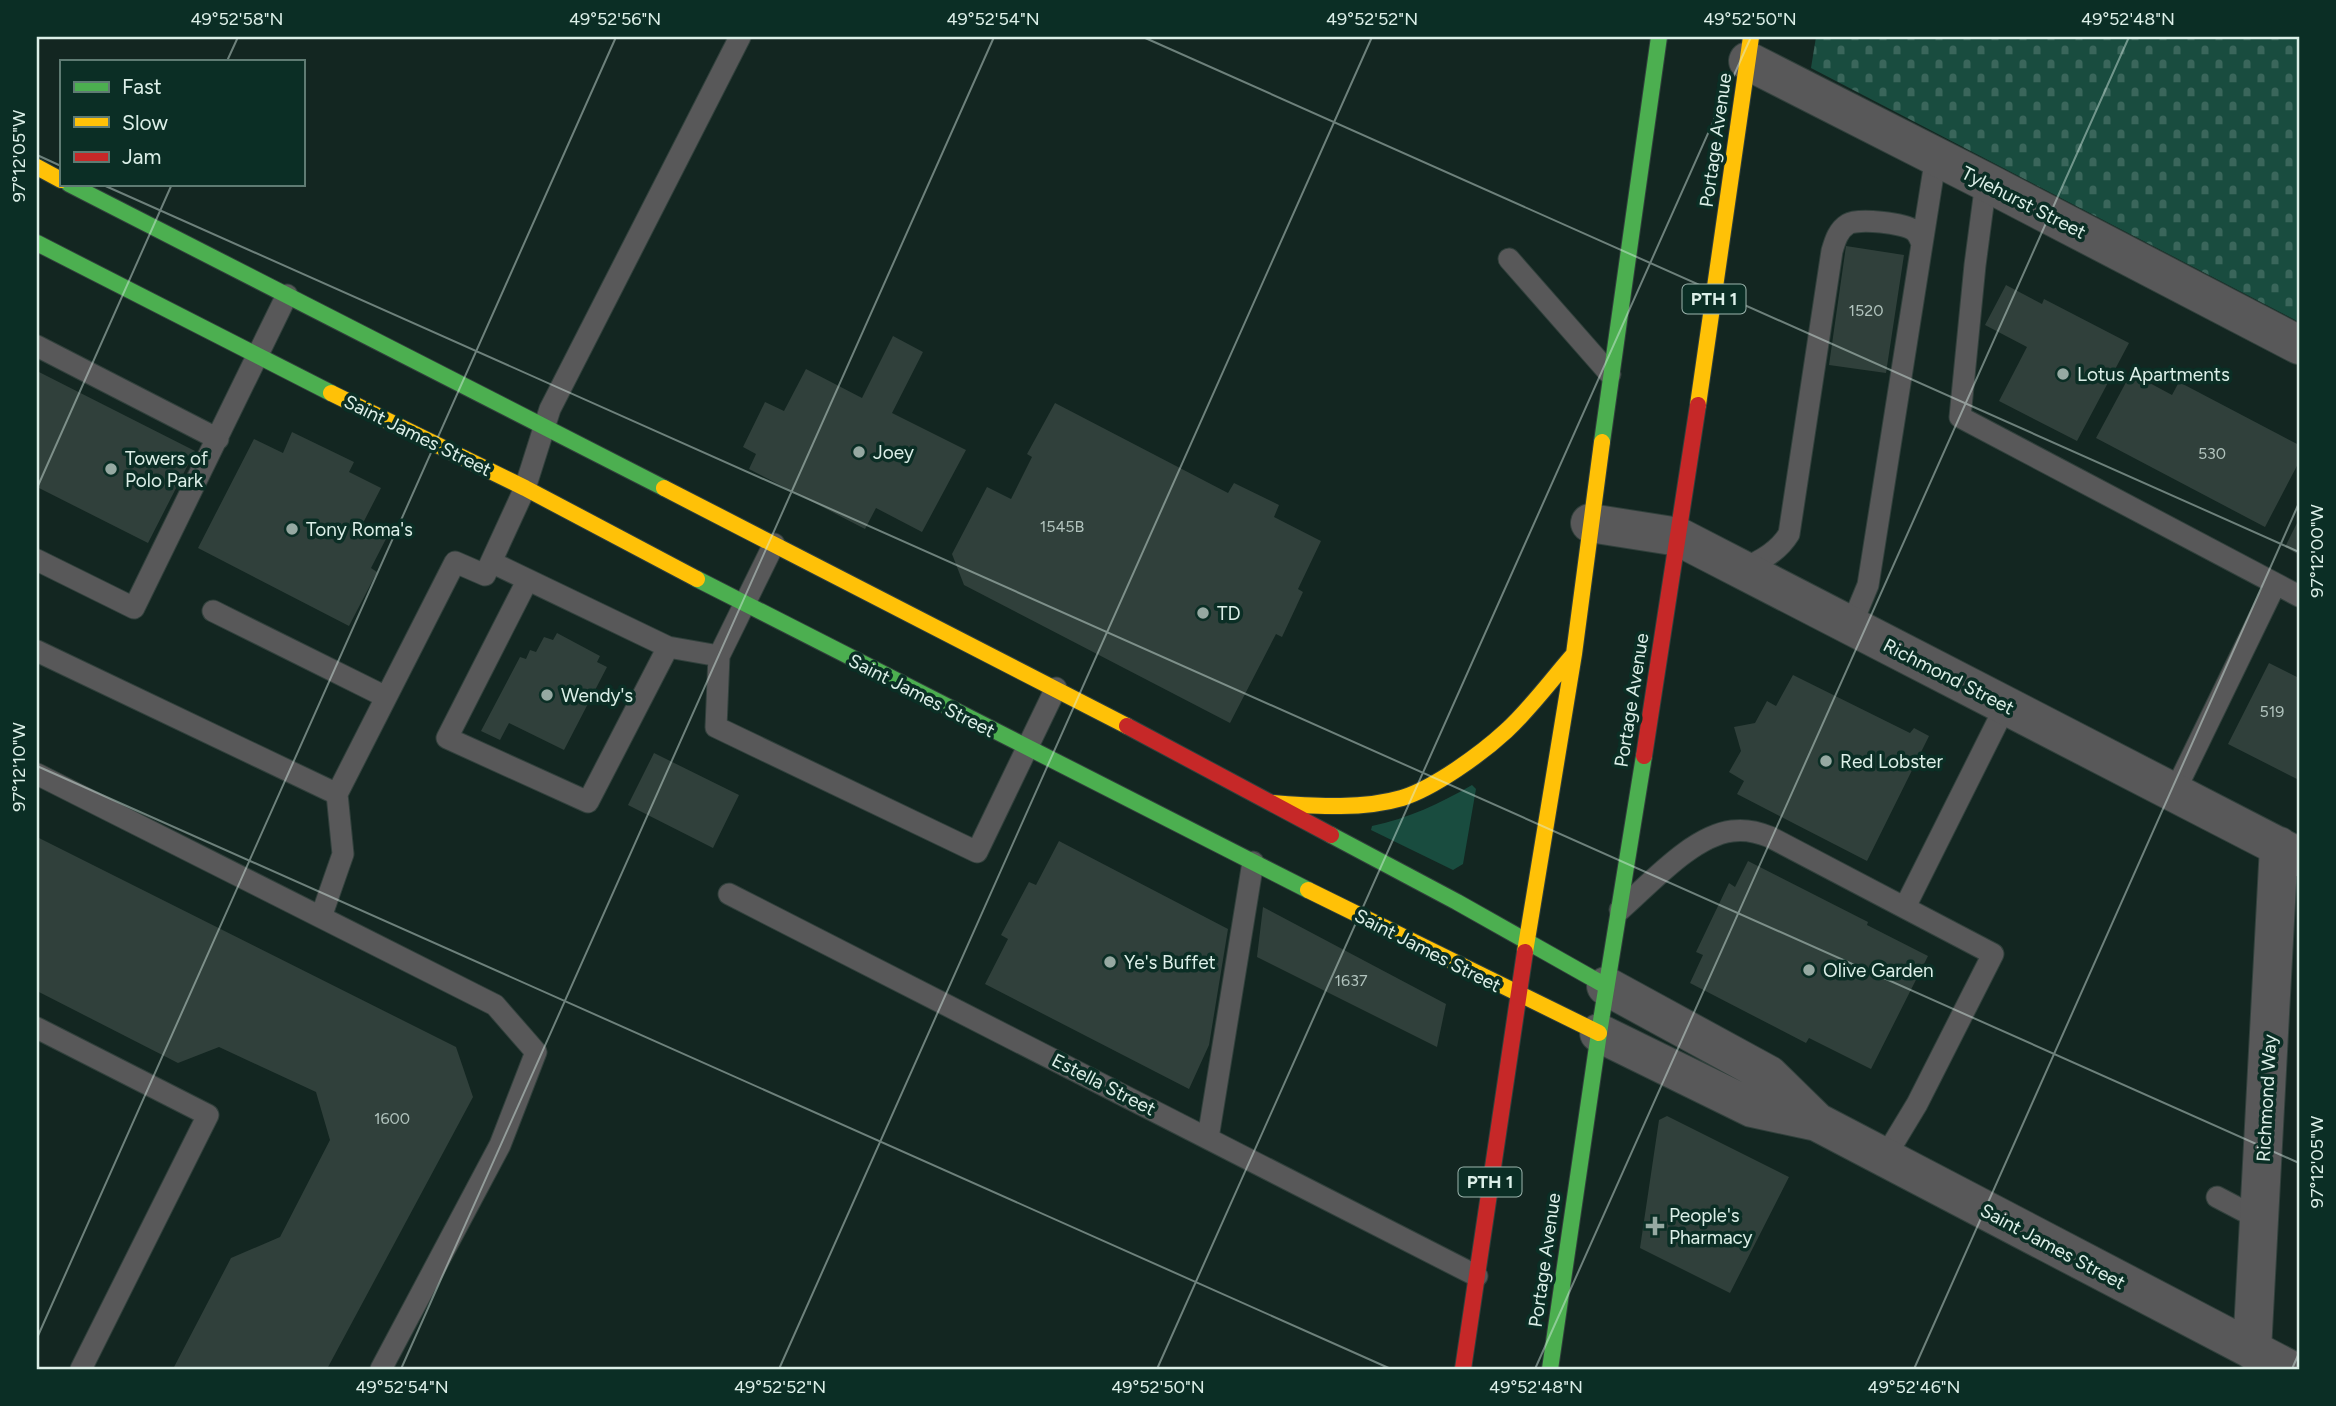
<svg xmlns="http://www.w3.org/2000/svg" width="2336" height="1406" viewBox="0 0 2336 1406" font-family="Figtree,sans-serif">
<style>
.grass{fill:#194c3f}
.cemetery{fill:url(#cemetery-stones)}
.building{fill:#30403b}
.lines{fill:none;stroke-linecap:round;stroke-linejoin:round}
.lane-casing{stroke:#31403c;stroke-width:23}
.street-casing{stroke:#31403c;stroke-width:40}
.fast-casing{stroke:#31403c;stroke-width:18}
.slow-casing{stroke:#31403c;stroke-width:18}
.jam-casing{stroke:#31403c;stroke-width:18}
.lane{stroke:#585859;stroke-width:21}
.street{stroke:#585859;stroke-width:38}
.fast{stroke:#4caf50;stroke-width:16}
.slow{stroke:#ffc107;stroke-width:16}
.jam{stroke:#c62828;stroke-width:16}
.ticks{fill:none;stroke:#dcefe8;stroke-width:2;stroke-opacity:0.45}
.poi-dot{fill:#96a9a2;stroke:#0b2e25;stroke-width:2.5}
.labels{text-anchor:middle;stroke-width:7;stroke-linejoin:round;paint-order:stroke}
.number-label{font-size:16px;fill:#b1c3bd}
.shield{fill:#0b2e25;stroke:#9db5ae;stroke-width:2}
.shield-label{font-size:18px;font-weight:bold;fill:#dcefe8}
.street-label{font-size:19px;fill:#dcefe8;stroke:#0b2e25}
.poi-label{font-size:19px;fill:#dcefe8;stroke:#0b2e25;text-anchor:start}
.neatline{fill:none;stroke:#dcefe8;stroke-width:2.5}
.ticks-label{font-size:18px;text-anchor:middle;fill:#dcefe8}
</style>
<defs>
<pattern id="cemetery-stones" width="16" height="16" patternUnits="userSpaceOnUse" patternTransform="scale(1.75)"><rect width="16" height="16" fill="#194c3f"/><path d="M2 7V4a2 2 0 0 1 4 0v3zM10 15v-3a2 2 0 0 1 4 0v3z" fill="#3a665b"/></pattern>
</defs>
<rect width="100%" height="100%" fill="#132621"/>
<path class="grass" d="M1472,785L1476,789L1463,864L1453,870L1371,830L1372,826C1409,818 1439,804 1472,785Z"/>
<path class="cemetery" d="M1816,37H2299V322L1811,68Z"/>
<path class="building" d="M1846,246L1904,255L1886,373L1829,365Z
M2006,285L2042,304L2044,299L2129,343L2077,441L1999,401L2027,347L1985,325Z
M893,336L923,352L892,413L966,450L922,532L876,508L865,529L749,469L756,454L743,447L765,402L784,411L806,369L862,398Z
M37,371L195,451L148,543L37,487Z
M2131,373L2172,395L2179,382L2299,445V462L2265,527L2096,438Z
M1055,403L1228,493L1234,483L1279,505L1274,517L1321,541L1298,589L1303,592L1282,637L1276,634L1230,723L964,585L952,554L987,487L1011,499L1032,457L1027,454Z
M292,432L354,462L349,472L381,488L363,523L388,535L371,568L377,572L349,626L198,548L254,439L283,453Z
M2299,519V555L2285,547Z
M557,633L600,656L597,662L607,667L564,750L509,723L500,740L481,731L520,657L526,659L530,650L536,652L544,637L553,640Z
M2269,663L2299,678V780L2228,744Z
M1793,675L1910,733L1914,728L1929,736L1867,861L1737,794L1744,781L1729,772L1741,751L1734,727L1755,723L1767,701L1776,706Z
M654,753L739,795L713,848L628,805Z
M37,837L456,1047L473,1097L327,1369H173L231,1258L280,1237L330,1140L316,1092L219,1047L178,1063L37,991Z
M1059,841L1228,929L1209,1045L1189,1089L985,984L1008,939L1001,935L1029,882L1036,885Z
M1748,861L1868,922L1867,925L1928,956L1871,1069L1809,1038L1806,1043L1690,983L1703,955L1696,952L1729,883L1735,887Z
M1263,907L1446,1004L1437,1047L1257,957Z
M1667,1116L1789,1177L1730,1293L1640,1248L1659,1120Z"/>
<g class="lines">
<g class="lane-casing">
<path id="lane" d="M1986,182L1975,265L1960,417L2299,596
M1509,259L1610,374
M37,346L218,439
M774,544L719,656L716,727L977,852L1056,688
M37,560L134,608L287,295
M491,562L668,647L588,802L447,738L527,581
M1741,569C1760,562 1778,552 1789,534L1832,251C1835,241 1838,230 1848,224C1858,218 1904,223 1913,230C1918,233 1920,239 1922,244
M213,611L386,697
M1851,626L1868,585L1936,156
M668,647L719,656
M37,651L337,794L343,854L321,917
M37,774L495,1005L536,1052L500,1145L381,1369
M2175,791L2275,585
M337,794L455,562L485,575L525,488L550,409L740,37
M729,894L1477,1276
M1905,907L2006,705
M1620,910C1650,884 1692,836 1732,831C1746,829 1758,832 1770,837L1993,954L1917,1104L1885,1157
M37,1028L208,1115L81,1369
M1208,1138L1253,862
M2217,1197L2259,1219"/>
</g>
<g class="street-casing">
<path id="street" d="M1748,61L1986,182L2299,345
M1590,523L1679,537L2299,857
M1606,986L1769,1075L1817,1122
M1599,1033L1752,1108L1817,1122L2289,1369
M2252,1350L2279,846"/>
</g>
<g class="fast-casing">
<path id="fast" d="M69,184L664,488
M37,243L331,393
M1602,442L1659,37
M697,579L1308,890
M1331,835L1457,902L1606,986
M1550,1369L1599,1033L1644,756"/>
</g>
<g class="slow-casing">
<path id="slow" d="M37,167L61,180
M331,393L525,488L697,579
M1698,405L1751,37
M664,488L1127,726
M1273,803C1315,806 1361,810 1402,798C1434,788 1481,754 1506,731C1531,708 1552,679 1574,654
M1308,890L1599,1033
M1525,952L1574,654L1602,442"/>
</g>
<g class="jam-casing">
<path id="jam" d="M1127,726L1331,835
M1644,756L1698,405
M1463,1369L1525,952"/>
</g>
<use href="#lane" class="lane"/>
<use href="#street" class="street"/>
<use href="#fast" class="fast"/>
<use href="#slow" class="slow"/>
<use href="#jam" class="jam"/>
</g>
<path class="ticks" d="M1143,37L2299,552M227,61L238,37M37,155L61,166M101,184L2299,1163M37,488L172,184M37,766L1391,1369M37,1338L616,37M401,1369L994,37M779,1369L1372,37M1157,1369L1751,37M1535,1369L2129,37M1914,1369L2299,503M2292,1369L2299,1353"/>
<g class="poi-dot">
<circle cx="2063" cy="374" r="7"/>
<circle cx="859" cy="452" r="7"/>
<circle cx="111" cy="469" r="7"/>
<circle cx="292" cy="529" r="7"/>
<circle cx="1203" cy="613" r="7"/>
<circle cx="547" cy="695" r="7"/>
<circle cx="1826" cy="761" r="7"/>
<circle cx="1110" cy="962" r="7"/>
<circle cx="1809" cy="970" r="7"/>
<path d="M1651.5 1215.5h7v7h7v7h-7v7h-7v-7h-7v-7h7z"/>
</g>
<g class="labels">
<g class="number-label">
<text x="1866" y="316">1520</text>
<text x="2212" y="459">530</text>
<text x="1062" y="532">1545B</text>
<text x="2272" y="717">519</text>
<text x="1351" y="986">1637</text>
<text x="392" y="1124">1600</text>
</g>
<g class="shield">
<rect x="1682.5" y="284.5" width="63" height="29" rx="5"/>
<rect x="1458.5" y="1167.5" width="63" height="29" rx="5"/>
</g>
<g class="shield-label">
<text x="1714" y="305">PTH 1</text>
<text x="1490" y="1188">PTH 1</text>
</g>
<g class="street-label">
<text transform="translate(1715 140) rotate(-82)" y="7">Portage Avenue</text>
<text transform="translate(2024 202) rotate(27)" y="7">Tylehurst Street</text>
<text transform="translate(418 435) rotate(26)" y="7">Saint James Street</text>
<text transform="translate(1949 676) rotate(27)" y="7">Richmond Street</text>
<text transform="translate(922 695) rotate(27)" y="7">Saint James Street</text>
<text transform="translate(1631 700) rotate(-81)" y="7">Portage Avenue</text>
<text transform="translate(1428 950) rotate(27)" y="7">Saint James Street</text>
<text transform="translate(1104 1084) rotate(27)" y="7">Estella Street</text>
<text transform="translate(2266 1098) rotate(-87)" y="7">Richmond Way</text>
<text transform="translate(2053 1246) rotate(28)" y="7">Saint James Street</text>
<text transform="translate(1544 1260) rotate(-82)" y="7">Portage Avenue</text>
</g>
<g class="poi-label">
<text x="2077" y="381">Lotus Apartments</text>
<text x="873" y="459">Joey</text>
<text x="125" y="465">Towers of<tspan x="125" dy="22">Polo Park</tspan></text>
<text x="306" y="536">Tony Roma's</text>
<text x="1217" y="620">TD</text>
<text x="561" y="702">Wendy's</text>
<text x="1840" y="768">Red Lobster</text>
<text x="1124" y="969">Ye's Buffet</text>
<text x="1823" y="977">Olive Garden</text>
<text x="1669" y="1222">People's<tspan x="1669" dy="22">Pharmacy</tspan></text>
</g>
</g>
<rect width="2336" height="1406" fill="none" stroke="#0b2e25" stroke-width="77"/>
<rect x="60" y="60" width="245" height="126" fill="#0b2e25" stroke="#5f7b73" stroke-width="2"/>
<rect x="74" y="82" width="35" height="10" fill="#4caf50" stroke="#5f7b73" stroke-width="2"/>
<text x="122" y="94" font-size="21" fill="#dcefe8">Fast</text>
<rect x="74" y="117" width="35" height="10" fill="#ffc107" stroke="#5f7b73" stroke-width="2"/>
<text x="122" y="130" font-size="21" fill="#dcefe8">Slow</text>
<rect x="74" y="152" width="35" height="10" fill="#c62828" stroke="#5f7b73" stroke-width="2"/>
<text x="122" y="164" font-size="21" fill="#dcefe8">Jam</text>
<rect x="38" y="38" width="2260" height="1330" class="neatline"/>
<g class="ticks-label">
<text x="237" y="25">49°52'58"N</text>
<text x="615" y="25">49°52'56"N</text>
<text x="993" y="25">49°52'54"N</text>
<text x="1372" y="25">49°52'52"N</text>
<text x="1750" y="25">49°52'50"N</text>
<text x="2128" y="25">49°52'48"N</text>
<text transform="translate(19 156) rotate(-90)" y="6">97°12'05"W</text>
<text transform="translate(2317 551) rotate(-90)" y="6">97°12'00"W</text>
<text transform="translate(19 767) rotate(-90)" y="6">97°12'10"W</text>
<text transform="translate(2317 1162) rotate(-90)" y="6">97°12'05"W</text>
<text x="402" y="1393">49°52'54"N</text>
<text x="780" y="1393">49°52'52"N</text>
<text x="1158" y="1393">49°52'50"N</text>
<text x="1536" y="1393">49°52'48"N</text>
<text x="1914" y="1393">49°52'46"N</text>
</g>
</svg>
